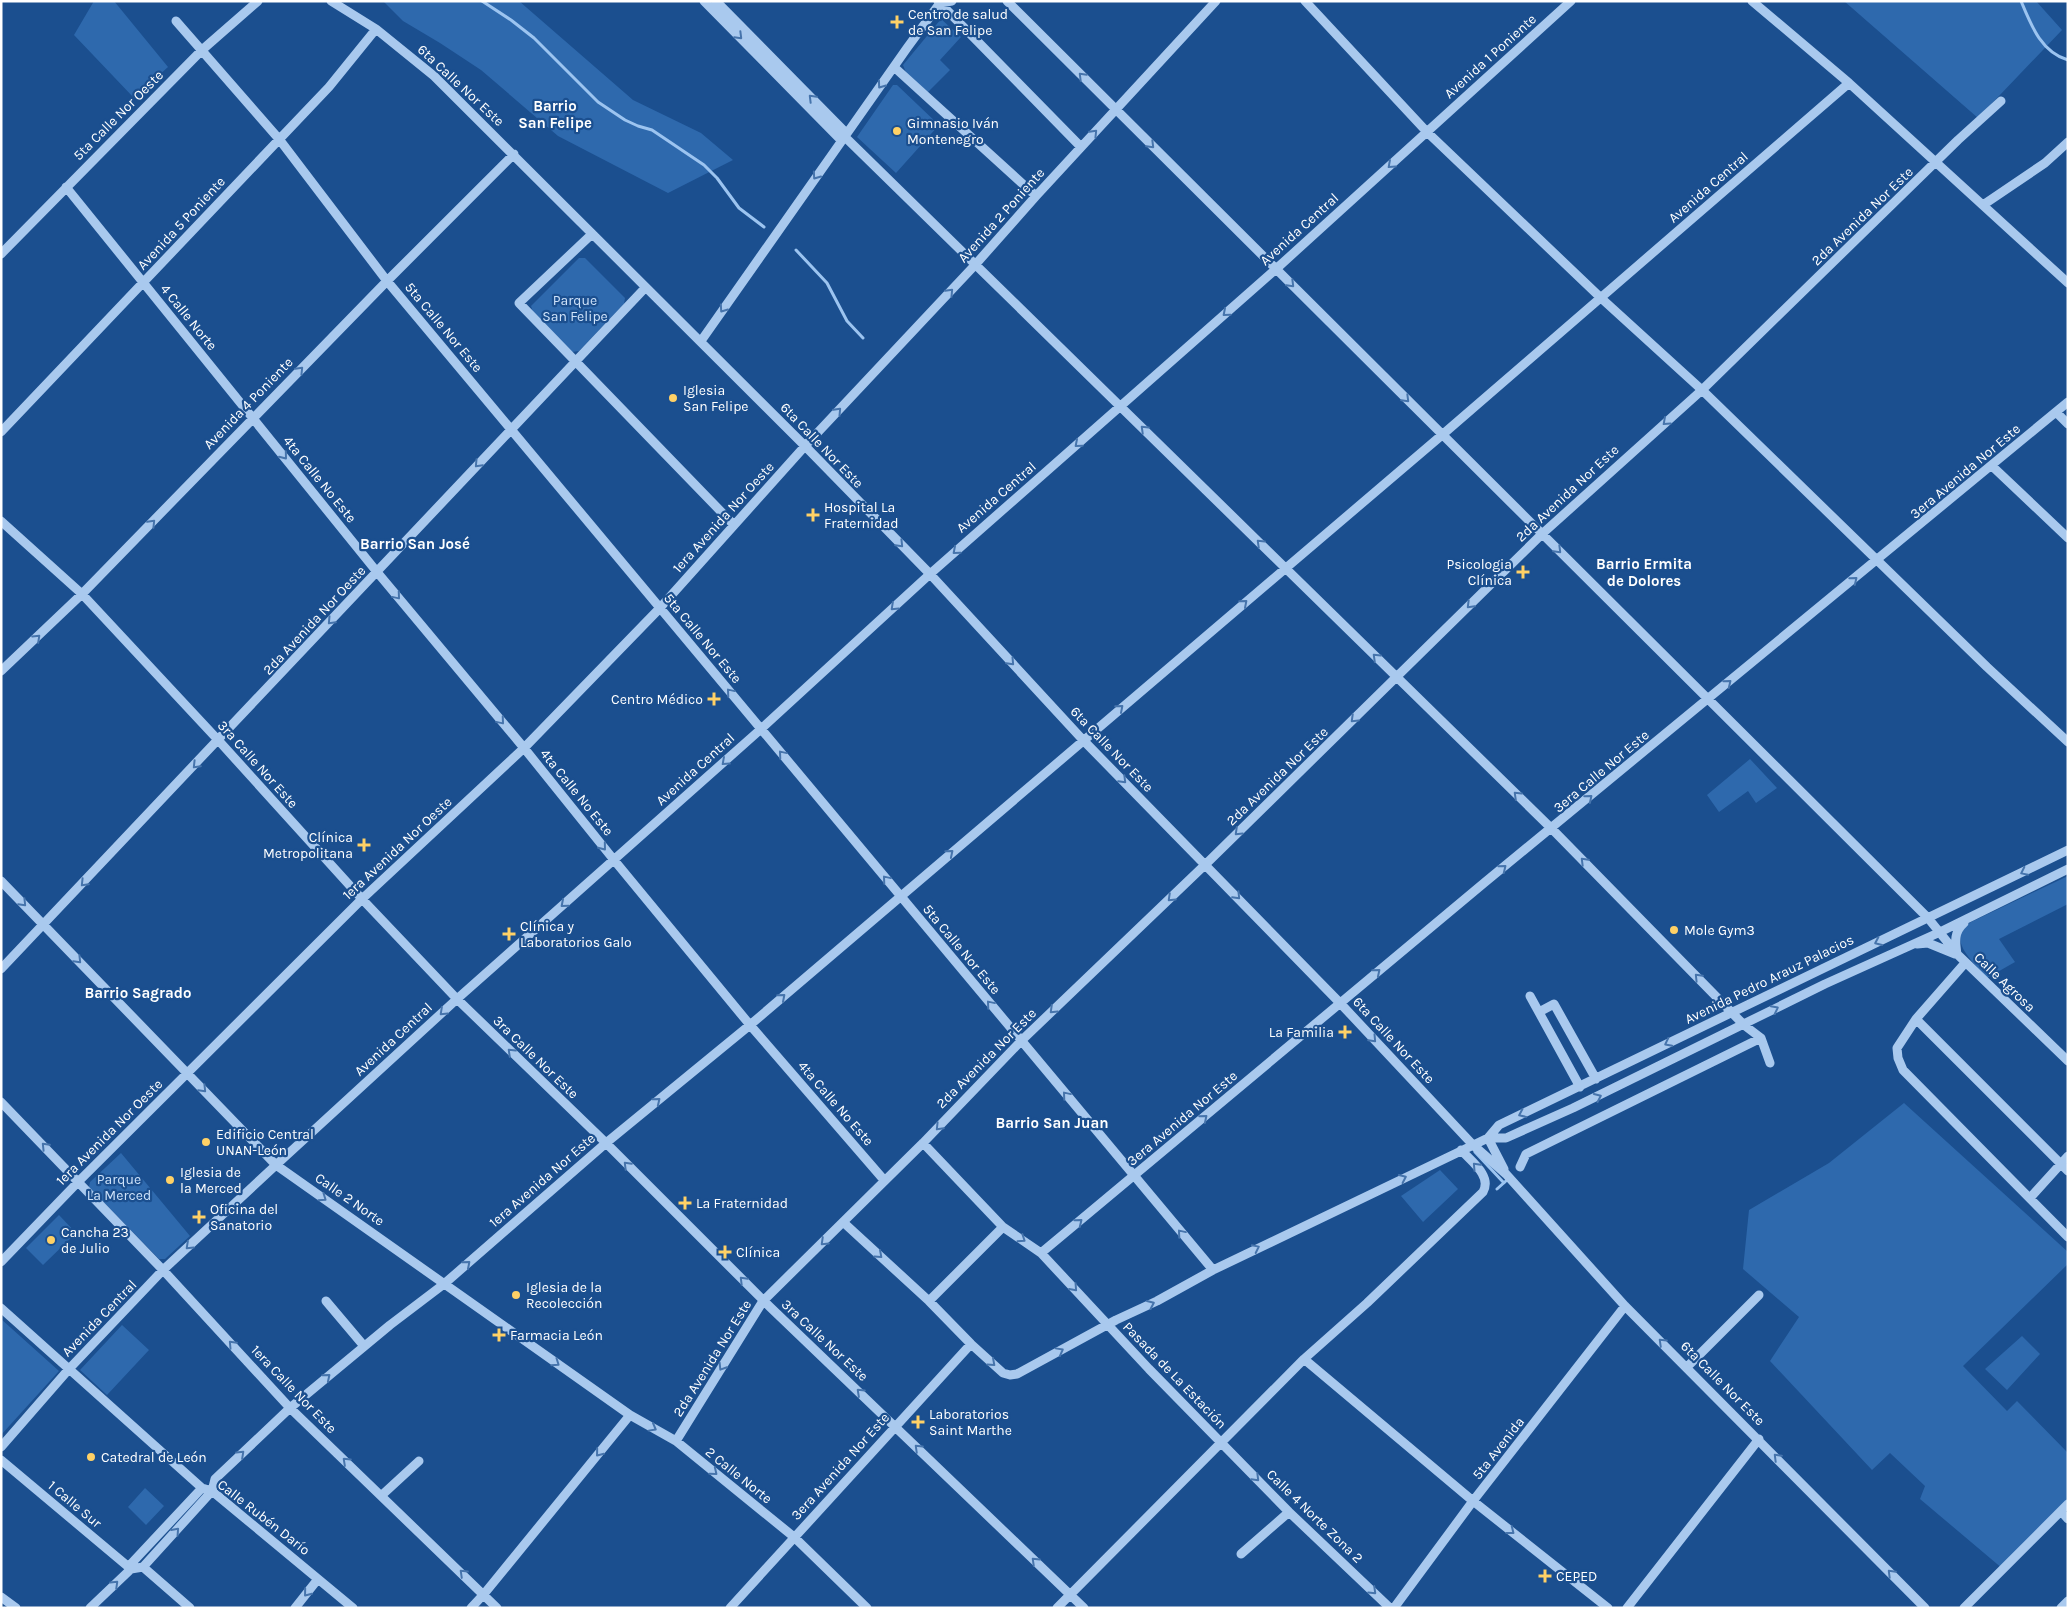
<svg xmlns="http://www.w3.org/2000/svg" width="2069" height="1609" viewBox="0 0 2069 1609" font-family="Karla,sans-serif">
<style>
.green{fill:#2e69ad}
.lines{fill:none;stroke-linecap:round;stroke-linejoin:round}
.stream{stroke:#9cc4f0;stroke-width:3}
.minor{stroke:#a9c9ee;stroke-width:9}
.oneway{stroke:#4674ac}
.poi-dot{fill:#ffd166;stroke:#1b4f8f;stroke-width:2}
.labels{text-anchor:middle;stroke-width:4.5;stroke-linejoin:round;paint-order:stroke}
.poi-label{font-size:14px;fill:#fff;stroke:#1b4f8f;text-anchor:start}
.street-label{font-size:14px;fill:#fff;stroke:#1b4f8f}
.park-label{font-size:14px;fill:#cfe3fa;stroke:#1b4f8f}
.neighbourhood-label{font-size:15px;font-weight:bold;fill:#fff;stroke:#1b4f8f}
</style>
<rect width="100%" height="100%" fill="#1b4f8f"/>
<path class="green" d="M94,1H114L168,67L134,98L74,35Z
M383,1H519L633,100L701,133L733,160L668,193L558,136L481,70L440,43L403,21Z
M1844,1H2036L2062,30L1978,118Z
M941,19L961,37L940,60L950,70L927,93L907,75L903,65Z
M893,85H897L939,125L896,173L857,137Z
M579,258H585L625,298L624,304L579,351L572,352L533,312L531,306Z
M1750,759L1777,788L1756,803L1748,791L1719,812L1707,795Z
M2068,876V904L1999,939L2015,962L1987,978C1978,967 1953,946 1962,930C1964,927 1968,924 1971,922Z
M1904,1103L2068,1252V1264L1963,1366L2007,1411L2017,1401L2068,1453V1504L2003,1569L1920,1499L1925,1486L1890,1453L1872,1470L1770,1361L1799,1317L1743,1269L1749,1210L1829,1163Z
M121,1153L190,1236L165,1259H159L89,1187L90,1182Z
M1440,1170L1458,1189L1423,1222L1401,1196Z
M59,1215L76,1233L43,1265L26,1248Z
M1,1319L59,1371L1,1435Z
M122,1325L149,1350L107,1395L80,1370Z
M2022,1336L2040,1354L2007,1390L1985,1369Z
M145,1488L164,1506L146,1525L128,1507Z"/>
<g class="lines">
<path class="stream" d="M482,1L511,20L534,38L598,102L625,120L638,126L652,130L704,165L717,178L739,208L764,227
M2021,1C2031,25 2041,52 2068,60
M796,250L827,283L847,321L863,338
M1475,1152L1504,1183
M1497,1189L1507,1180"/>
<path class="minor" d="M331,1L376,29L434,76L805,446L930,574L1083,740L1340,1003L1473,1145L1506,1174L1625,1306L1925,1608
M704,1L841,140
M716,1L846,133
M938,1L1081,147
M1007,1L1928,918L1957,954L2068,1061
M1305,1L1427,132L1601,298L1702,390L1987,667L2068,742
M1752,1L1849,83L2068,283
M176,21L279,139L387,281L1213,1270
M894,67L1036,196
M844,136L1552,829L1744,1025L1761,1038L1770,1063
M66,187L377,572L524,748L614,860L750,1025L884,1180
M1983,205L2045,163L2068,142
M592,234L519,303L734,525
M1,254L202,50L258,1
M701,341L907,48L940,3L952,1
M2056,412L2068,424
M1,432L329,87L376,29
M1992,466L2068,538
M1,521L82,594L219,741L362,899L457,999L606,1143L770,1307L1084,1608
M1,671L82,594L387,281L514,154
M1,881L276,1165L630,1415L676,1441L794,1537L867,1608
M1917,944L1928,943L1955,954
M1957,954C1955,941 1954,932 1964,923
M1965,963L1916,1019L2068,1171
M1,969L645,288
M1530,996L1580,1087
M1539,1012L1554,1004L1596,1079
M1916,1019L1897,1048L1898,1058L1903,1070L2068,1237
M1,1102L163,1270L290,1408L497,1608
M1488,1138L1499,1125L2068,850
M1488,1138L1504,1169
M923,1143L1003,1227L1041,1253L1149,1369L1289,1512L1390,1608
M1520,1167L1526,1154L1761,1038
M2030,1198L2068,1156
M843,1222L929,1301L971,1344L1003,1373L1010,1375L1017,1374L1116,1320L1157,1301L1213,1270L1488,1138H1506L1573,1108L1825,984L1938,933L2068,869
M1041,1253L1484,883L2068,402
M1,1262L79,1181L362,899L524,748L659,609L805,446L975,265L1036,196L1216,1
M326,1301L364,1346
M929,1301L1003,1227
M1,1308L202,1488L212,1491L353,1608
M1304,1359L1473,1501L1608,1608
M1687,1367L1759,1295
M676,1441L763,1301L923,1143L1021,1041L1210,860L1542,534L1702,390L1958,140L2001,101
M1,1447L69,1369L163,1270L276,1165L457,999L761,729L930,574L1276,269L1571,1
M1,1460L131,1569
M212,1491L215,1479L290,1408L390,1325L444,1284L606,1143L750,1025L1442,435L1849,83
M382,1495L419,1461
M2061,1511L2068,1519
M1241,1554L1289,1512
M129,1566L202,1488
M143,1567L190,1608
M1,1597L16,1608
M90,1608L131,1569L143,1567L212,1491
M295,1608L318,1579
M471,1608L484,1594L630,1415
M730,1608L971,1344
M1057,1608L1304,1359L1367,1303L1483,1192C1492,1176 1472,1162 1461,1150
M1394,1608L1473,1501L1625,1306
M1627,1608L1759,1439
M1964,1608L2068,1504
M2061,1608L2068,1601"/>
</g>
<defs><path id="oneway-chevron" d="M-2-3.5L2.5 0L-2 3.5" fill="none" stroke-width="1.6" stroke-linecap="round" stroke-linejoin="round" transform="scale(1.25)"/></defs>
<g class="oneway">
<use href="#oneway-chevron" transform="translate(739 36) rotate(45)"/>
<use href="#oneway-chevron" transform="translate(1082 76) rotate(-135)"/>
<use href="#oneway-chevron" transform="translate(881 85) rotate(126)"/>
<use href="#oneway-chevron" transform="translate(812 98) rotate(-135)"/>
<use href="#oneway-chevron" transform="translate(1094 133) rotate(-46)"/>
<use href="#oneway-chevron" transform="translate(1151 145) rotate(45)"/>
<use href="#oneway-chevron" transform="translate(1391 165) rotate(138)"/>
<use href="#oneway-chevron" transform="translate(816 176) rotate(125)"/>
<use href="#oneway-chevron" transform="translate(1291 284) rotate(45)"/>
<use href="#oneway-chevron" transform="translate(950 292) rotate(-47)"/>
<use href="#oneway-chevron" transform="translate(723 309) rotate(125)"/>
<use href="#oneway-chevron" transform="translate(1226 313) rotate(139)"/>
<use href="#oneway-chevron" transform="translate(300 370) rotate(-46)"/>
<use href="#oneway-chevron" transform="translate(1406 399) rotate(45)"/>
<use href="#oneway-chevron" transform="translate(838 411) rotate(-47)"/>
<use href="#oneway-chevron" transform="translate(1666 422) rotate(138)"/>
<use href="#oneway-chevron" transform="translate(1144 429) rotate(-136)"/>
<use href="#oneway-chevron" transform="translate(1078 444) rotate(139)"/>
<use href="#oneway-chevron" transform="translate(284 456) rotate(51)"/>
<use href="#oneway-chevron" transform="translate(478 464) rotate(133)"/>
<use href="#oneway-chevron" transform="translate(152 523) rotate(-46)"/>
<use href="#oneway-chevron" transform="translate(1260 543) rotate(-136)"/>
<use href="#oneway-chevron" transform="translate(900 544) rotate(46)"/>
<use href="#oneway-chevron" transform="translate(1558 550) rotate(45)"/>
<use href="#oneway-chevron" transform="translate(956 551) rotate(139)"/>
<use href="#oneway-chevron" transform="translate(1854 580) rotate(-39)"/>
<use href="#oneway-chevron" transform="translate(397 596) rotate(50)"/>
<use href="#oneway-chevron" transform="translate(1244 603) rotate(-41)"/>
<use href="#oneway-chevron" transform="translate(1470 605) rotate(135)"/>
<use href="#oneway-chevron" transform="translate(894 607) rotate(137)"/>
<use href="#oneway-chevron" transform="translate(331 621) rotate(133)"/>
<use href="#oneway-chevron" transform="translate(37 638) rotate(-43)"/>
<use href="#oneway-chevron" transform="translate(1376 657) rotate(-136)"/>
<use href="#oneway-chevron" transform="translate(1011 662) rotate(47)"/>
<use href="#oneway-chevron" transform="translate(1728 683) rotate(-39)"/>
<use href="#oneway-chevron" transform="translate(730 692) rotate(-130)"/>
<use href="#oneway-chevron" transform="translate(1120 708) rotate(-41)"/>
<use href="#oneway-chevron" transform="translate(1354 719) rotate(136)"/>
<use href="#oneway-chevron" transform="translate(501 721) rotate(50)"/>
<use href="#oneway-chevron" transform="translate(782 754) rotate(-130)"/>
<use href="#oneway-chevron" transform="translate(725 762) rotate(138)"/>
<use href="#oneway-chevron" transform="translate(196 765) rotate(134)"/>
<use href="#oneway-chevron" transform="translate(1123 780) rotate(45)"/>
<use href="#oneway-chevron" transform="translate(1517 795) rotate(-136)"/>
<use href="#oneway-chevron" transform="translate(1589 798) rotate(-40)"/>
<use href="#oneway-chevron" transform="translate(1238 832) rotate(136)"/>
<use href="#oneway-chevron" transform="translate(603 847) rotate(51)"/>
<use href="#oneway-chevron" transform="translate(950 853) rotate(-40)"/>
<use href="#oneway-chevron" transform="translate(1584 861) rotate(-135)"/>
<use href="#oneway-chevron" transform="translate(1503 868) rotate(-39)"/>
<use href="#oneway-chevron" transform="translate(2024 872) rotate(154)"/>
<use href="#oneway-chevron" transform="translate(886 879) rotate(-130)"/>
<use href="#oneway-chevron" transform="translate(84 883) rotate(134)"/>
<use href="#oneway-chevron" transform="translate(1237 896) rotate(46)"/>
<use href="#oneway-chevron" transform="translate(1171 898) rotate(136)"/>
<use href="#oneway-chevron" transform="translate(23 903) rotate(46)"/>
<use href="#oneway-chevron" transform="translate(564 904) rotate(139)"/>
<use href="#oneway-chevron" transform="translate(1878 942) rotate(155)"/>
<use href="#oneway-chevron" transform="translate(78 960) rotate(46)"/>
<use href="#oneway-chevron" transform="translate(1377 972) rotate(-40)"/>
<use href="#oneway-chevron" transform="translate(1698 977) rotate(-134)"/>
<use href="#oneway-chevron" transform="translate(782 997) rotate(-41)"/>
<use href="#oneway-chevron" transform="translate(990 1004) rotate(-130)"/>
<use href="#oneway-chevron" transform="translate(1775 1009) rotate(-27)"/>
<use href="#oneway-chevron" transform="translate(1053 1010) rotate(136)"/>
<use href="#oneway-chevron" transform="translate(443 1012) rotate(137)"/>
<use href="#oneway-chevron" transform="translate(1373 1039) rotate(47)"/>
<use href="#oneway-chevron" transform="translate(1668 1043) rotate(153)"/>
<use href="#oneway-chevron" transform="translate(511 1052) rotate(-136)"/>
<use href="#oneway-chevron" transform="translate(203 1089) rotate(46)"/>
<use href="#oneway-chevron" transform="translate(1066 1095) rotate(-130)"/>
<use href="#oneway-chevron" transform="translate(1598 1097) rotate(-25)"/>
<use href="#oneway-chevron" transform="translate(657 1101) rotate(-39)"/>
<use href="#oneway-chevron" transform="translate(1522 1114) rotate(155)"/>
<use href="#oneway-chevron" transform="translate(1204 1118) rotate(-40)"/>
<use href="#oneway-chevron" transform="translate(939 1127) rotate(134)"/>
<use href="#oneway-chevron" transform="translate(45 1146) rotate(-134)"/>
<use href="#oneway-chevron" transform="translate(627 1165) rotate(-135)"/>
<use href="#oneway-chevron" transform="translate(1476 1166) rotate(-133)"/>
<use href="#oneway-chevron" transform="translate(1403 1178) rotate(-25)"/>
<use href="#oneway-chevron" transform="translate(323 1198) rotate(35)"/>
<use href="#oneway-chevron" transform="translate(1079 1222) rotate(-39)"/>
<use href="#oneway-chevron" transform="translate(1181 1233) rotate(-130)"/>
<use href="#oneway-chevron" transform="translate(1022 1239) rotate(34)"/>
<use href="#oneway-chevron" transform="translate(824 1242) rotate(136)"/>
<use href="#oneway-chevron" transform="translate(189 1246) rotate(137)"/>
<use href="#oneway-chevron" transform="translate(1256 1248) rotate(-26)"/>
<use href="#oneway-chevron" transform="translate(879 1255) rotate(42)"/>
<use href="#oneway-chevron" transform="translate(467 1264) rotate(-41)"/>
<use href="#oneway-chevron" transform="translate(743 1280) rotate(-135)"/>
<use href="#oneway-chevron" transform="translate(1074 1288) rotate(48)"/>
<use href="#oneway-chevron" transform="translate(1151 1304) rotate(-25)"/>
<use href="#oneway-chevron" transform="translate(1662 1342) rotate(-136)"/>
<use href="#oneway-chevron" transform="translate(232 1344) rotate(-133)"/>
<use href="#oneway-chevron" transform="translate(1060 1351) rotate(-29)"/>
<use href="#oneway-chevron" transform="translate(556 1363) rotate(35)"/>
<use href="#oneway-chevron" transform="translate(992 1363) rotate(42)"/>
<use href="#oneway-chevron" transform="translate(722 1367) rotate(122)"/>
<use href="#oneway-chevron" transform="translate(327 1377) rotate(-40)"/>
<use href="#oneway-chevron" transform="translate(860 1392) rotate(-137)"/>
<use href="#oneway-chevron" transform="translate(653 1428) rotate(29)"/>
<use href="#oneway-chevron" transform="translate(918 1448) rotate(-136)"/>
<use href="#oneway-chevron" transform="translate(599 1453) rotate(129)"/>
<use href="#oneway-chevron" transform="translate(241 1454) rotate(-43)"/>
<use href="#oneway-chevron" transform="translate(1777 1457) rotate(-135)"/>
<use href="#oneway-chevron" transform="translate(346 1461) rotate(-137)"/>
<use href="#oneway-chevron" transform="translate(714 1472) rotate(39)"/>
<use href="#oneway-chevron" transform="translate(1256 1478) rotate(45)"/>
<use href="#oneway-chevron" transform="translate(176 1531) rotate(-48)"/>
<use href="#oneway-chevron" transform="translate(1511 1531) rotate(38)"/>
<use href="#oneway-chevron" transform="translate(1035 1561) rotate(-136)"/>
<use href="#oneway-chevron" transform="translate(463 1573) rotate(-136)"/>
<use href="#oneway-chevron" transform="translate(1891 1573) rotate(-135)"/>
<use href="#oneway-chevron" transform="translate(115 1584) rotate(-44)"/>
<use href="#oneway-chevron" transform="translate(1373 1591) rotate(44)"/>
<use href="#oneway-chevron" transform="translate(307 1593) rotate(129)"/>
</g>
<g class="poi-dot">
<path d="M894.5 14.5h5v5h5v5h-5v5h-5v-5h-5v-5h5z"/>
<circle cx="897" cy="131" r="5"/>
<circle cx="673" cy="398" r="5"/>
<path d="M810.5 507.5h5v5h5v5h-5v5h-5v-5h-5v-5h5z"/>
<path d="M1520.5 564.5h5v5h5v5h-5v5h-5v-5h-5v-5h5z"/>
<path d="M711.5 691.5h5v5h5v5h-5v5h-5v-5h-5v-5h5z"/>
<path d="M361.5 837.5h5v5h5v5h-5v5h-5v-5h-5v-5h5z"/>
<circle cx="1674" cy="930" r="5"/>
<path d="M506.5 926.5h5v5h5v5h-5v5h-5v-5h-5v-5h5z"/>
<path d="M1342.5 1024.5h5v5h5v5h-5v5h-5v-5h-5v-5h5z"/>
<circle cx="206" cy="1142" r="5"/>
<circle cx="170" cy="1180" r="5"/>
<path d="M682.5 1195.5h5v5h5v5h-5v5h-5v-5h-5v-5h5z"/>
<path d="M196.5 1209.5h5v5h5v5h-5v5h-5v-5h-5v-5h5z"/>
<circle cx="51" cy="1240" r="5"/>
<path d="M722.5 1244.5h5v5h5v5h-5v5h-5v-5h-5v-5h5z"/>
<circle cx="516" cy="1295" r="5"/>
<path d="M496.5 1327.5h5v5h5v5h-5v5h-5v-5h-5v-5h5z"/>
<path d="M915.5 1414.5h5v5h5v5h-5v5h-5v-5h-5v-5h5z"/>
<circle cx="91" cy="1457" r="5"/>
<path d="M1542.5 1568.5h5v5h5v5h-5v5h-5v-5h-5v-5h5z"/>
</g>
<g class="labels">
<g class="poi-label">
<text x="908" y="19">Centro de salud<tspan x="908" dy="16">de San Felipe</tspan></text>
<text x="907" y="128">Gimnasio Iván<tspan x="907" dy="16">Montenegro</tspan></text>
<text x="683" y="395">Iglesia<tspan x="683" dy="16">San Felipe</tspan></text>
<text x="824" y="512">Hospital La<tspan x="824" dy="16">Fraternidad</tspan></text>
<text x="1512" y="569" text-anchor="end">Psicologia<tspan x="1512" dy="16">Clínica</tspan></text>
<text x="703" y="704" text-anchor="end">Centro Médico</text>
<text x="353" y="842" text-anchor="end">Clínica<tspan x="353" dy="16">Metropolitana</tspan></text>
<text x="520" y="931">Clínica y<tspan x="520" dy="16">Laboratorios Galo</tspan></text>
<text x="1684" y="935">Mole Gym3</text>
<text x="1334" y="1037" text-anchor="end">La Familia</text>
<text x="216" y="1139">Edificio Central<tspan x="216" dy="16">UNAN-León</tspan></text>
<text x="180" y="1177">Iglesia de<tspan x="180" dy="16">la Merced</tspan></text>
<text x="696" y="1208">La Fraternidad</text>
<text x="210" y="1214">Oficina del<tspan x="210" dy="16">Sanatorio</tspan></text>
<text x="61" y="1237">Cancha 23<tspan x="61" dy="16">de Julio</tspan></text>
<text x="736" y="1257">Clínica</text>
<text x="526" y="1292">Iglesia de la<tspan x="526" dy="16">Recolección</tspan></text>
<text x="510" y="1340">Farmacia León</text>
<text x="929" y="1419">Laboratorios<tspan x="929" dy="16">Saint Marthe</tspan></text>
<text x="101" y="1462">Catedral de León</text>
<text x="1556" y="1581">CEPED</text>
</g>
<g class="street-label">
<text transform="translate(1490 56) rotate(-42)" y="5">Avenida 1 Poniente</text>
<text transform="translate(461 85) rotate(43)" y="5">6ta Calle Nor Este</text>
<text transform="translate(118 115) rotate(-45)" y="5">5ta Calle Nor Oeste</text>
<text transform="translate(1708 187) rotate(-41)" y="5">Avenida Central</text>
<text transform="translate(1001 215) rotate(-48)" y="5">Avenida 2 Poniente</text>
<text transform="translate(1862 216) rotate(-44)" y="5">2da Avenida Nor Este</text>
<text transform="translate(181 223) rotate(-47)" y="5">Avenida 5 Poniente</text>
<text transform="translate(1299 229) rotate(-42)" y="5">Avenida Central</text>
<text transform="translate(189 317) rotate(51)" y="5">4 Calle Norte</text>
<text transform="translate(444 327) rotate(50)" y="5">5ta Calle Nor Este</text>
<text transform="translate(248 403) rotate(-46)" y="5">Avenida 4 Poniente</text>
<text transform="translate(822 445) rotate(46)" y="5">6ta Calle Nor Este</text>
<text transform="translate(1965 471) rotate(-40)" y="5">3era Avenida Nor Este</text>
<text transform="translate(320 479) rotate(51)" y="5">4ta Calle No Este</text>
<text transform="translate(1567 493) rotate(-43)" y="5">2da Avenida Nor Este</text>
<text transform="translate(996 497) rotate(-41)" y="5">Avenida Central</text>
<text transform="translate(723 517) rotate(-48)" y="5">1era Avenida Nor Oeste</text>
<text transform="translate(314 620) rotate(-47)" y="5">2da Avenida Nor Oeste</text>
<text transform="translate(703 638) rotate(50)" y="5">5ta Calle Nor Este</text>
<text transform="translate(1112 749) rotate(46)" y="5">6ta Calle Nor Este</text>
<text transform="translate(258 764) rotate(48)" y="5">3ra Calle Nor Este</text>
<text transform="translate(695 769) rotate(-42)" y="5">Avenida Central</text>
<text transform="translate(1601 771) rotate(-40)" y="5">3era Calle Nor Este</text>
<text transform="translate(1277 776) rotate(-44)" y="5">2da Avenida Nor Este</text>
<text transform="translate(577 792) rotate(51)" y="5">4ta Calle No Este</text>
<text transform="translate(397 848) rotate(-43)" y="5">1era Avenida Nor Oeste</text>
<text transform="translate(962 949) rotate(50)" y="5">5ta Calle Nor Este</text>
<text transform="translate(1769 979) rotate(-26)" y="5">Avenida Pedro Arauz Palacios</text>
<text transform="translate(2005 982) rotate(44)" y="5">Calle Agrosa</text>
<text transform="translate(393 1039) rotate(-43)" y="5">Avenida Central</text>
<text transform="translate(1394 1040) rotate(47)" y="5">6ta Calle Nor Este</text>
<text transform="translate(536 1057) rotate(44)" y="5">3ra Calle Nor Este</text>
<text transform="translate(986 1058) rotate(-45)" y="5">2da Avenida Nor Este</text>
<text transform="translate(836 1103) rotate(49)" y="5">4ta Calle No Este</text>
<text transform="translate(1182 1118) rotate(-40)" y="5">3era Avenida Nor Este</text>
<text transform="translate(109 1132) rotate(-45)" y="5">1era Avenida Nor Oeste</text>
<text transform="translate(542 1180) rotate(-41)" y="5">1era Avenida Nor Este</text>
<text transform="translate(350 1199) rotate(35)" y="5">Calle 2 Norte</text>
<text transform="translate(99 1318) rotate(-46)" y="5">Avenida Central</text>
<text transform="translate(825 1340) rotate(43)" y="5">3ra Calle Nor Este</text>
<text transform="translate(712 1358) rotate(-58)" y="5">2da Avenida Nor Este</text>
<text transform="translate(1175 1375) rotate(46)" y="5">Pasada de La Estación</text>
<text transform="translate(1723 1383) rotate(45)" y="5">6ta Calle Nor Este</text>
<text transform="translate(294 1389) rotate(46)" y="5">1era Calle Nor Este</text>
<text transform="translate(1498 1448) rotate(-52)" y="5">5ta Avenida</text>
<text transform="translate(840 1466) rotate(-48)" y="5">3era Avenida Nor Este</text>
<text transform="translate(739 1475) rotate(39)" y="5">2 Calle Norte</text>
<text transform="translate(75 1504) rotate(40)" y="5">1 Calle Sur</text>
<text transform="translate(1315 1516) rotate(44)" y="5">Calle 4 Norte Zona 2</text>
<text transform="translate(264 1517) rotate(38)" y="5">Calle Rubén Darío</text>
</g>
<g class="park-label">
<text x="575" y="305">Parque<tspan x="575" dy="16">San Felipe</tspan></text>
<text x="119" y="1184">Parque<tspan x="119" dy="16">La Merced</tspan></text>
</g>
<g class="neighbourhood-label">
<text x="555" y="111">Barrio<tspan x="555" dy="17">San Felipe</tspan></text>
<text x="415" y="549">Barrio San José</text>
<text x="1644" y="569">Barrio Ermita<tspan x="1644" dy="17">de Dolores</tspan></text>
<text x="138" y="998">Barrio Sagrado</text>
<text x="1052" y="1128">Barrio San Juan</text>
</g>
</g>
<rect width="2069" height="1609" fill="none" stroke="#ffffff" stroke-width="5"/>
</svg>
